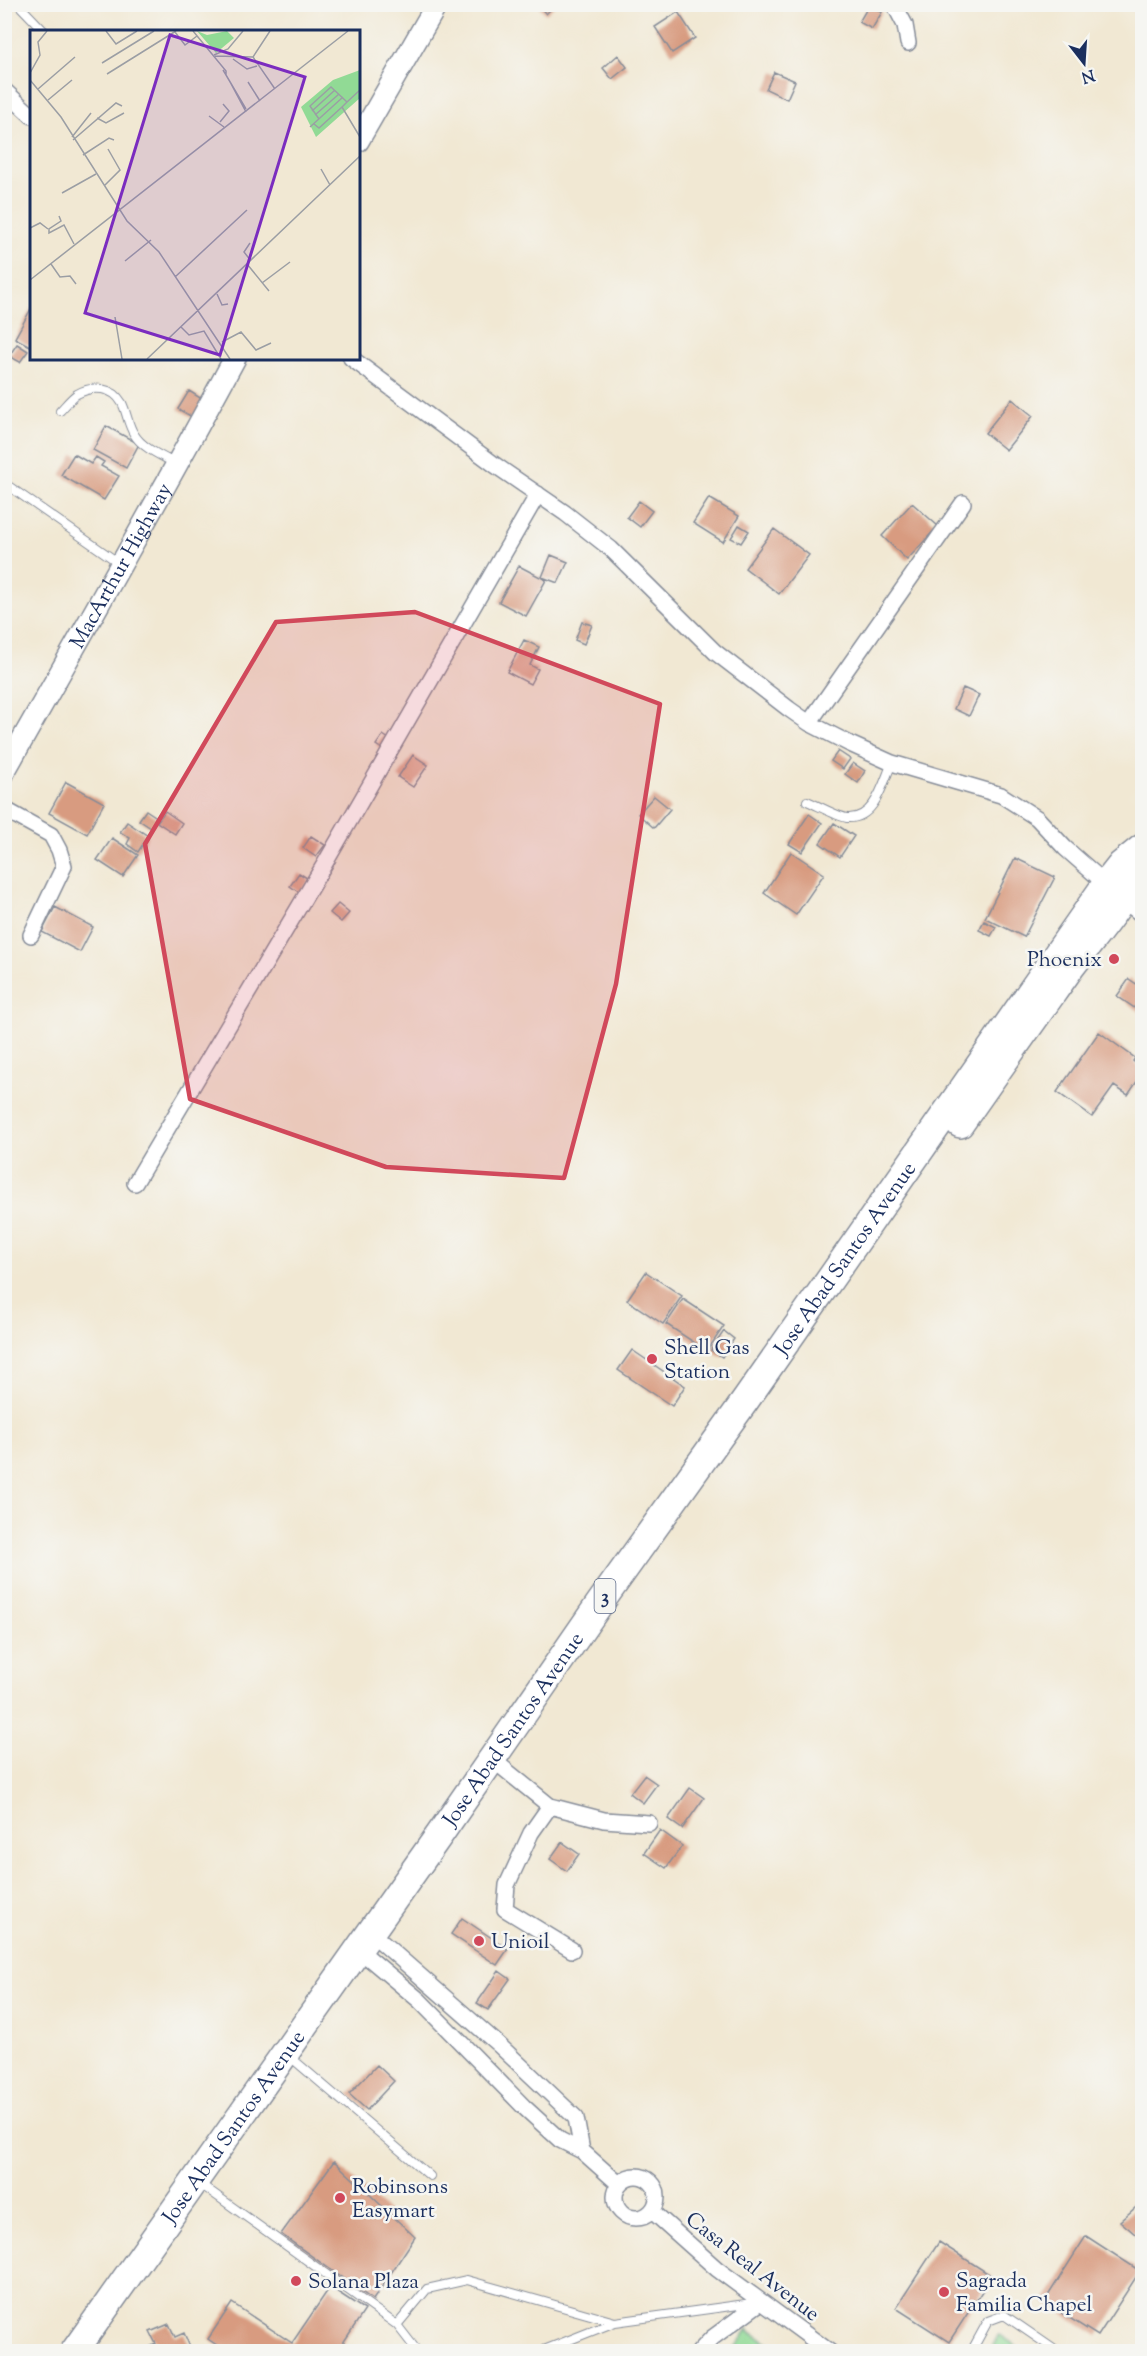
<svg xmlns="http://www.w3.org/2000/svg" width="1147" height="2356" viewBox="0 0 1147 2356" font-family="'Sorts Mill Goudy',serif">
<style>
.green{fill:#91da95;stroke:#56847a;stroke-width:1.5}
.building{fill:#d89b80}
.lines{fill:none;stroke-linecap:round;stroke-linejoin:round}
.lane-casing{stroke:#868c98;stroke-width:10}
.street-casing{stroke:#868c98;stroke-width:18}
.secondary-casing{stroke:#868c98;stroke-width:24}
.highway-casing{stroke:#868c98;stroke-width:30}
.lane{stroke:#fff;stroke-width:8}
.street{stroke:#fff;stroke-width:15}
.secondary{stroke:#fff;stroke-width:21}
.highway{stroke:#fff;stroke-width:27}
.marked{fill:#d1495b;fill-opacity:0.2;stroke:#d1495b;stroke-width:4.5;stroke-linejoin:round}
.poi-dot{fill:#d1495b;stroke:#f6f6f2;stroke-width:2}
.labels{text-anchor:middle;stroke-width:5;stroke-linejoin:round;paint-order:stroke}
.shield{fill:#f6f6f2;stroke:#5d6b8a;stroke-width:1.5}
.shield-label{font-size:20px;font-weight:bold;fill:#1b2f5e}
.street-label{font-size:21px;fill:#1b2f5e;stroke:#f6f6f2}
.poi-label{font-size:21px;fill:#1b2f5e;stroke:#f6f6f2;text-anchor:start}
.inset-road{fill:none;stroke:#9b9ea4;stroke-width:1.5}
.view{fill:#7b2cbf;fill-opacity:0.15;stroke:#7b2cbf;stroke-width:3}
.inset-edge{fill:none;stroke:#1b2f5e;stroke-width:3}
</style>
<rect width="100%" height="100%" fill="#f6f6f2"/>
<filter id="ink" filterUnits="userSpaceOnUse"><feTurbulence type="fractalNoise" baseFrequency=".0167" numOctaves="2"/><feDisplacementMap in="SourceGraphic" scale="12" xChannelSelector="R" yChannelSelector="G"/><feConvolveMatrix kernelMatrix="1 2 1 2 8 2 1 2 1" color-interpolation-filters="sRGB"/></filter>
<filter id="wash" filterUnits="userSpaceOnUse"><feTurbulence type="fractalNoise" baseFrequency=".008" numOctaves="4" result="noise"/><feDisplacementMap in="SourceGraphic" scale="24" xChannelSelector="R" yChannelSelector="G"/><feGaussianBlur stdDeviation="1.35" result="paint"/><feColorMatrix in="noise" values="0 0 0 0 0 0 0 0 0 0 0 0 0 0 0 0 0 1.4 0 .05"/><feComposite in="paint" operator="in"/></filter>
<g filter="url(#wash)">
<rect width="100%" height="100%" fill="#f1e8d3"/>
<path class="green" d="M748,2329V2330L781,2351H733Z
M1000,2335L1024,2351H989Z"/>
<g id="blocks">
<path class="building" d="M537,4H556L546,14Z
M869,5L882,12L872,29L859,22Z
M678,12L695,38L672,53L655,27Z
M618,55L627,67L612,79L603,68Z
M774,72L795,81L787,99L766,89Z
M32,307V343L30,346L15,338Z
M17,344L28,351L20,362L9,356Z
M189,391L205,401L194,418L178,409Z
M1012,399L1033,416L1006,450L985,433Z
M106,426L139,444L126,468L93,450Z
M74,454L91,464L96,457L104,462L101,466L119,476L104,500L61,475Z
M709,498L739,516L723,542L693,523Z
M639,501L652,511L640,527L627,517Z
M912,503L938,526L907,560L882,536Z
M739,525L749,531L741,543L731,538Z
M774,529L809,555L779,594L745,568Z
M551,555L568,562L558,583L542,577Z
M519,566L546,580L526,616L499,602Z
M582,622L592,625L584,644L575,640Z
M524,640L539,647L530,665L538,669L530,684L507,672Z
M963,688L979,695L969,716L954,709Z
M383,735L392,741L385,751L376,745Z
M838,751L850,759L843,769L831,761Z
M413,755L428,765L413,787L398,777Z
M853,763L865,771L858,783L845,774Z
M66,782L104,803L87,834L49,813Z
M654,796L670,809L654,828L638,814Z
M146,810L158,818L151,828L139,820Z
M165,811L182,823L175,834L157,822Z
M809,814L822,823L802,852L789,844Z
M127,822L148,836L138,852L127,844L130,838L120,832Z
M834,823L854,836L840,857L820,843Z
M311,836L325,845L316,857L303,848Z
M112,838L138,855L123,877L97,860Z
M791,852L824,874L796,915L764,893Z
M1015,858L1055,877L1024,937L985,918Z
M299,873L310,880L300,893L290,886Z
M338,904L349,913L341,922L330,913Z
M55,907L93,927L80,952L42,932Z
M984,921L996,927L991,936L979,930Z
M1129,979L1142,988V1013L1117,996Z
M1099,1032L1135,1058L1133,1061L1142,1068V1074L1128,1095L1114,1086L1092,1117L1057,1092Z
M646,1272L682,1296L663,1324L627,1300Z
M683,1299L724,1326L707,1351L666,1324Z
M724,1331L734,1339L722,1357L711,1350Z
M632,1350L685,1386L672,1406L618,1370Z
M644,1775L657,1784L643,1803L630,1793Z
M690,1788L704,1798L682,1829L668,1819Z
M660,1830L682,1846L666,1868L644,1853Z
M562,1842L579,1854L567,1871L550,1859Z
M462,1918L508,1949L497,1965L451,1934Z
M499,1971L510,1979L488,2010L477,2003Z
M377,2065L394,2081L367,2110L349,2094Z
M334,2161L415,2237L373,2300L281,2234Z
M1142,2202V2240L1120,2221Z
M1086,2236L1140,2271L1098,2336L1044,2302Z
M939,2242L992,2276L949,2342L896,2308Z
M330,2287L365,2310L337,2352H227L208,2339L232,2303L292,2343Z
M169,2324L175,2337L184,2333L192,2352H146L145,2349L156,2344L150,2332Z"/>
</g>
</g>
<g filter="url(#ink)">
<use href="#blocks" fill-opacity="0" stroke="#868c98" stroke-width="1.5"/>
<g class="lines">
<g class="lane-casing">
<path id="lane" d="M18,4L45,32
M60,411C65,406 71,398 77,394C93,385 113,387 122,403C127,413 128,425 134,434C142,448 162,456 176,464
M10,487L119,563
M807,801C817,805 836,816 847,818C875,820 883,783 892,763
M288,2055L430,2176
M199,2183L397,2325L418,2352
M397,2325L427,2289L467,2280L615,2322
M539,2352L615,2322L753,2303
M971,2352L988,2321L1004,2315L1058,2352"/>
</g>
<g class="street-casing">
<path id="street" d="M894,4L905,25L908,43
M4,90L32,116
M351,358L495,465L565,513L611,549L715,652L789,709L809,723L850,744L892,763L1001,795L1037,818L1065,848L1106,884
M809,723L963,503
M4,809L51,835L59,850L64,866L31,935
M135,1183L324,865L538,494
M492,1759L550,1806L604,1820L649,1823
M550,1806L531,1833L507,1885L505,1909L572,1950
M370,1932L499,2045L576,2118L582,2151
M358,1949L419,2000L524,2107L560,2140L582,2151L619,2184
M615 2197a21 21 0 1 1 42 0a21 21 0 1 1-42 0Z
M652,2211L717,2269L830,2352
M699,2352L712,2338L761,2302"/>
</g>
<g class="secondary-casing">
<g id="secondary">
<path d="M358,141L437,4"/>
<path id="s1" d="M4,772C82,634 160,497 235,358"/>
<path d="M1112,888L1142,911"/>
</g>
</g>
<g class="highway-casing">
<g id="highway">
<path d="M960,1124C996,1072 1034,1019 1071,967C1098,931 1129,900 1142,856"/>
<path id="s2" d="M74,2352L440,1834L600,1603L745,1401L1106,884L1121,865L1142,848"/>
</g>
</g>
<use href="#lane" class="lane"/>
<use href="#street" class="street"/>
<use href="#secondary" class="secondary"/>
<use href="#highway" class="highway"/>
</g>
</g>
<path class="marked" d="M415,612L660,704L616,984L564,1178L386,1167L190,1099L145,844L276,622Z"/>
<g class="poi-dot">
<circle cx="1114" cy="959" r="6"/>
<circle cx="652" cy="1359" r="6"/>
<circle cx="479" cy="1941" r="6"/>
<circle cx="340" cy="2198" r="6"/>
<circle cx="296" cy="2281" r="6"/>
<circle cx="944" cy="2292" r="6"/>
</g>
<g class="labels">
<rect class="shield" x="594.5" y="1579" width="21" height="34" rx="4.5"/>
<g class="shield-label">
<text x="605" y="1603">3</text>
</g>
<g class="street-label">
<text dy="7" stroke="none"><textPath href="#s1" startOffset="237">MacArthur Highway</textPath></text>
<text dy="7" stroke="none"><textPath href="#s2" startOffset="1338">Jose Abad Santos Avenue</textPath></text>
<text dy="7" stroke="none"><textPath href="#s2" startOffset="762">Jose Abad Santos Avenue</textPath></text>
<text dy="7" stroke="none"><textPath href="#s2" startOffset="276">Jose Abad Santos Avenue</textPath></text>
<text transform="translate(753 2266) rotate(38)" y="7">Casa Real Avenue</text>
</g>
<g class="poi-label">
<text x="1102" y="966" text-anchor="end">Phoenix</text>
<text x="664" y="1354">Shell Gas<tspan x="664" dy="24">Station</tspan></text>
<text x="491" y="1948">Unioil</text>
<text x="352" y="2193">Robinsons<tspan x="352" dy="24">Easymart</tspan></text>
<text x="956" y="2287">Sagrada<tspan x="956" dy="24">Familia Chapel</tspan></text>
<text x="308" y="2288">Solana Plaza</text>
</g>
</g>
<g transform="translate(30 30)">
<rect width="330" height="330" fill="#f1e8d3"/>
<path d="M167,1L177,5L197,1L204,8L186,23ZM330,40V68L286,107L271,77L303,50Z" fill="#91da95"/>
<path class="inset-road" d="M76,1L86,14L107,1M163,1L196,41V45L193,40M240,1L223,27L245,59M145,2L155,15L167,6M184,25L198,19L213,1M185,26L223,27M203,29L217,39L227,36M72,33L124,1M0,43L10,25L8,12L17,1M77,44L146,1M196,45L216,79M0,50L31,87L97,191L129,222L200,329M199,50L216,82M218,52L230,71M8,59L45,27M18,70L42,50M317,72L312,77L330,107M282,81L305,60M285,85L309,64M179,86L194,97M67,88L76,93L94,83M289,89L280,76L301,57L317,72L330,60M190,92L199,81L193,74M284,94L289,98L312,77M280,97L313,67M42,107L61,83M43,110L86,73L92,76M53,125L79,108L84,110M291,139L300,155M74,156L90,140L78,119M32,163L66,144M29,186L31,191L19,199V203L34,195L44,214M0,198L10,193L18,199M220,213L214,222L221,231M95,231L121,210M21,234L30,247L40,246L46,254M217,234L239,261M145,247L217,180M0,250L318,1M232,253L260,232M187,264L192,275L198,274M85,287L92,329M151,297L159,305L174,301L191,329M192,312L211,302L226,320L241,313M117,329L330,126"/>
<path class="view" d="M140,5L275,47L190,325L55,283Z"/>
<rect width="330" height="330" class="inset-edge"/>
</g>
<rect width="1147" height="2356" fill="none" stroke="#f6f6f2" stroke-width="24"/>
<g transform="translate(1084 63) rotate(163)" stroke="#f6f6f2" stroke-width="4.5" paint-order="stroke">
<path d="M0-4.5L10 22L0 15L-10 22Z" fill="#1b2f5e"/>
<text y="-9" font-size="16" font-weight="bold" text-anchor="middle" fill="#1b2f5e">N</text>
</g>
</svg>
